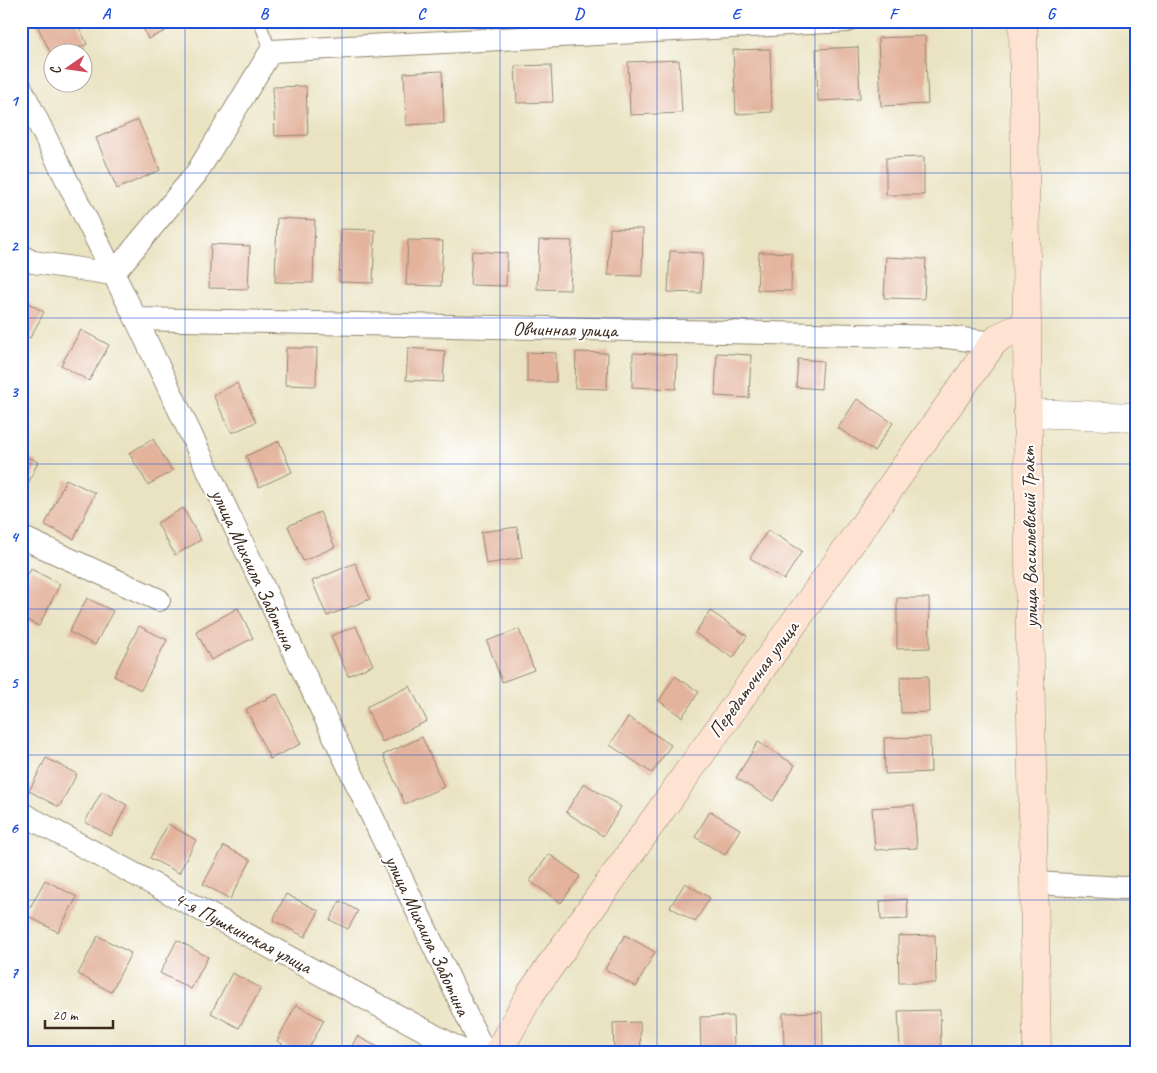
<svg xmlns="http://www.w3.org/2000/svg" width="1157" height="1073" viewBox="0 0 1157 1073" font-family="Caveat,sans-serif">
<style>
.building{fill:#e3b39c}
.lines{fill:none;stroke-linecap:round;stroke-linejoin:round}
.service-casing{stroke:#928670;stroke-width:13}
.minor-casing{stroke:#928670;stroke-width:24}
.tertiary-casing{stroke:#928670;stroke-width:29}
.secondary-casing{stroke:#928670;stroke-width:29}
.service{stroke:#fff;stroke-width:11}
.minor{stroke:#fff;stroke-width:22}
.tertiary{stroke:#fff;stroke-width:28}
.secondary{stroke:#fee3d2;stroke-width:28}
.grid{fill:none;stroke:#1d4ed8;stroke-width:1;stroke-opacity:0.55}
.labels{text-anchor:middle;stroke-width:4;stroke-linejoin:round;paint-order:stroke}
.street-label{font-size:20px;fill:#3b2a1e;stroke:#fff}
.neatline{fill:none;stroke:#1d4ed8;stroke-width:2}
.grid-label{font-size:16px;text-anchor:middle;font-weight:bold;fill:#1d4ed8}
</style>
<rect width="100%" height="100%" fill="#fff"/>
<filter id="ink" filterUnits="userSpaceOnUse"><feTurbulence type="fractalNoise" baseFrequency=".02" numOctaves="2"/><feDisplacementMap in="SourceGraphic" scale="10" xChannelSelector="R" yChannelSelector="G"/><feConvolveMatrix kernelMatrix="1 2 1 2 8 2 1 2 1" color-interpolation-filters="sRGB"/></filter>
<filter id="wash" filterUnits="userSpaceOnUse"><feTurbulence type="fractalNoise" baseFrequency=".0096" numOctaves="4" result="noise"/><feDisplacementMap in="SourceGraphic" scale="20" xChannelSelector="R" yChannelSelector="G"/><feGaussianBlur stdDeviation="1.12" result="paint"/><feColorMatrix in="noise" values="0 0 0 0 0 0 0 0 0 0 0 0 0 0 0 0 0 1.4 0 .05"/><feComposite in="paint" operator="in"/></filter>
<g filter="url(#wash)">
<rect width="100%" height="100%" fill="#eae3c2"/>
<g id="blocks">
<path class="building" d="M40,21H76L87,44L69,52H52V56L36,23Z
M140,21H174L176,26L148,39Z
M925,36L928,104L881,106L878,38Z
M858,47L860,99L818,101L816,49Z
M770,49L772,112L736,114L733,50Z
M679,60L682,113L630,115L628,62Z
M551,65L553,102L517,103L515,66Z
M442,71L444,123L406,125L404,73Z
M306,86L308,135L275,136L273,87Z
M138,120L160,170L117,189L96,138Z
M924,157V195H886V158Z
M277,218L315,220L313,283L275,282Z
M610,228L643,229L642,276L608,275Z
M341,229L375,230L373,283L339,282Z
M408,240L443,241L441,286L406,285Z
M539,240L572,241L570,290L537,289Z
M211,244L250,246L248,289L209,288Z
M472,251L507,253L506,286L470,285Z
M670,251L703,253L701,293L668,292Z
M759,252L792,253L791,291L757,290Z
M886,257L926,259L924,299L884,298Z
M21,299L44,312L30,338L21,333Z
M81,330L109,345L89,381L61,365Z
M286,348H317L316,386L285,385Z
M408,348L445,351L443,382L406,380Z
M527,352L556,353V382H527Z
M576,352L608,353L607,389L575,388Z
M633,353L677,355L676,389L632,387Z
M717,353L751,355L749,398L715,396Z
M798,359L823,361L821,389L796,387Z
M237,383L256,422L232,433L213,395Z
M857,399L893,423L874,451L838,428Z
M153,439L172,471L148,485L129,453Z
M279,441L292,472L259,487L246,456Z
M21,454L38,462L21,499Z
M66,479L95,493L74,539L45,525Z
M183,508L201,540L175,555L157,523Z
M320,512L335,547L303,561L288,526Z
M517,527L522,558L486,564L481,532Z
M768,530L802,551L784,580L750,558Z
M355,563L370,599L327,616L312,581Z
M31,569L60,584L39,626L21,617V588Z
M87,598L113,611L95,645L69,632Z
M897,598H929L930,648L897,649Z
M238,608L253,638L211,660L196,631Z
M710,611L747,636L733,658L695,633Z
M139,626L167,640L141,690L114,676Z
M356,626L373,665L348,676L331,636Z
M519,629L534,670L502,682L487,641Z
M675,676L699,692L682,717L659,701Z
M928,676L929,712L901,713L900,677Z
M410,686L427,721L382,742L366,707Z
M277,694L301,744L270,759L246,709Z
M628,717L671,745L652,773L610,745Z
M422,737L444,787L405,804L383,755Z
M930,737L931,772L885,774L884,738Z
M758,742L795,765L773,801L736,778Z
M46,758L77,774L59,807L29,791Z
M584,783L621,807L603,836L566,812Z
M102,791L127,805L111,836L85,822Z
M914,805L917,848L875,850L872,808Z
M710,811L740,829L725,855L695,837Z
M168,824L196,840L179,873L150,858Z
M224,846L251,860L230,899L203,884Z
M549,854L580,876L561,903L530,881Z
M21,857L29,862L21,876Z
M45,880L77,897L58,932L26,915Z
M685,883L710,898L695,922L670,907Z
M286,894L319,911L305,937L273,920Z
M907,899L908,919L881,920L880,901Z
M340,901L358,911L348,929L330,920Z
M625,935L655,952L636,987L605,969Z
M935,935L936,983H899L898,936Z
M98,936L131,953L111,992L78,974Z
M177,940L208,957L191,989L160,973Z
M232,973L261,988L239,1028L211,1013Z
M296,1005L324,1020L307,1052H296L277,1041Z
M940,1010L941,1047L900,1049L898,1011Z
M822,1012L823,1047L784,1049L783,1013Z
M733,1016L734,1048L701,1049L700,1017Z
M640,1022L641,1052H614L613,1023Z
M357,1036L387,1052H349Z"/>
</g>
</g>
<g filter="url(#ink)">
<use href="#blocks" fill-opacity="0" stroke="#928670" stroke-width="1"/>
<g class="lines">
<g class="service-casing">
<path id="service" d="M259,21L271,51"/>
</g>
<g class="minor-casing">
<path id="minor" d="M21,88L136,319L484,1052
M21,256L33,262L113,274L196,174L271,51L847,21
M136,319L947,337L993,343
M21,537L159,600
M21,813L465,1052
M1034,883L1124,888L1136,886"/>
</g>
<g class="tertiary-casing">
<path id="tertiary" d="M1028,413L1136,417"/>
</g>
<g class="secondary-casing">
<path id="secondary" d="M1023,21L1027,325L1030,658L1037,1052
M498,1052L531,993L993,343L1001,336L1027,325"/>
</g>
<use href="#service" class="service"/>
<use href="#minor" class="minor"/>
<use href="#tertiary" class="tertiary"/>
<use href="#secondary" class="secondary"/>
</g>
</g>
<path class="grid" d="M185,21V1052M342,21V1052M500,21V1052M657,21V1052M815,21V1052M972,21V1052M21,173H1136M21,318H1136M21,464H1136M21,609H1136M21,755H1136M21,900H1136"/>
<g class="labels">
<g class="street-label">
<text transform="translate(565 329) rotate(1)" y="7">Овчинная улица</text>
<text transform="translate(1029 537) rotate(-91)" y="7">улица Васильевский Тракт</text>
<text transform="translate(254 569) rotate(65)" y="7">улица Михаила Заботина</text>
<text transform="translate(753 679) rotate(-54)" y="7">Передаточная улица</text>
<text transform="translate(243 932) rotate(28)" y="7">4-я Пушкинская улица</text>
<text transform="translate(428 935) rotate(65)" y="7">улица Михаила Заботина</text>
</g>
</g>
<rect width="1157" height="1073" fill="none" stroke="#fff" stroke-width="55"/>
<g transform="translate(68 68) rotate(257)"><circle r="24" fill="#ffffff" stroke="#b1aaa5"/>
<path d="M0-4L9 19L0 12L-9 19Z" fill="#d1495b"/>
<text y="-8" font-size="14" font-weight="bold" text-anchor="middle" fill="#3b2a1e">С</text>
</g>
<path d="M45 1020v8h68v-8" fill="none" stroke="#3b2a1e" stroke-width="2.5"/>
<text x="52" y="1020" font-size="15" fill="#3b2a1e" stroke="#ffffff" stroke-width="4" paint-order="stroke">20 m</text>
<rect x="28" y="28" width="1102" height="1018" class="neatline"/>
<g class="grid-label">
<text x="106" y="19">A</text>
<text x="264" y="19">B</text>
<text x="421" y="19">C</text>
<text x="579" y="19">D</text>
<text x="736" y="19">E</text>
<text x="893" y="19">F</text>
<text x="1051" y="19">G</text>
<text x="14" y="106">1</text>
<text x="14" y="251">2</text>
<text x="14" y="397">3</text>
<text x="14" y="542">4</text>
<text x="14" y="688">5</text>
<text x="14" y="833">6</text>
<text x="14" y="978">7</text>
</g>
</svg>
